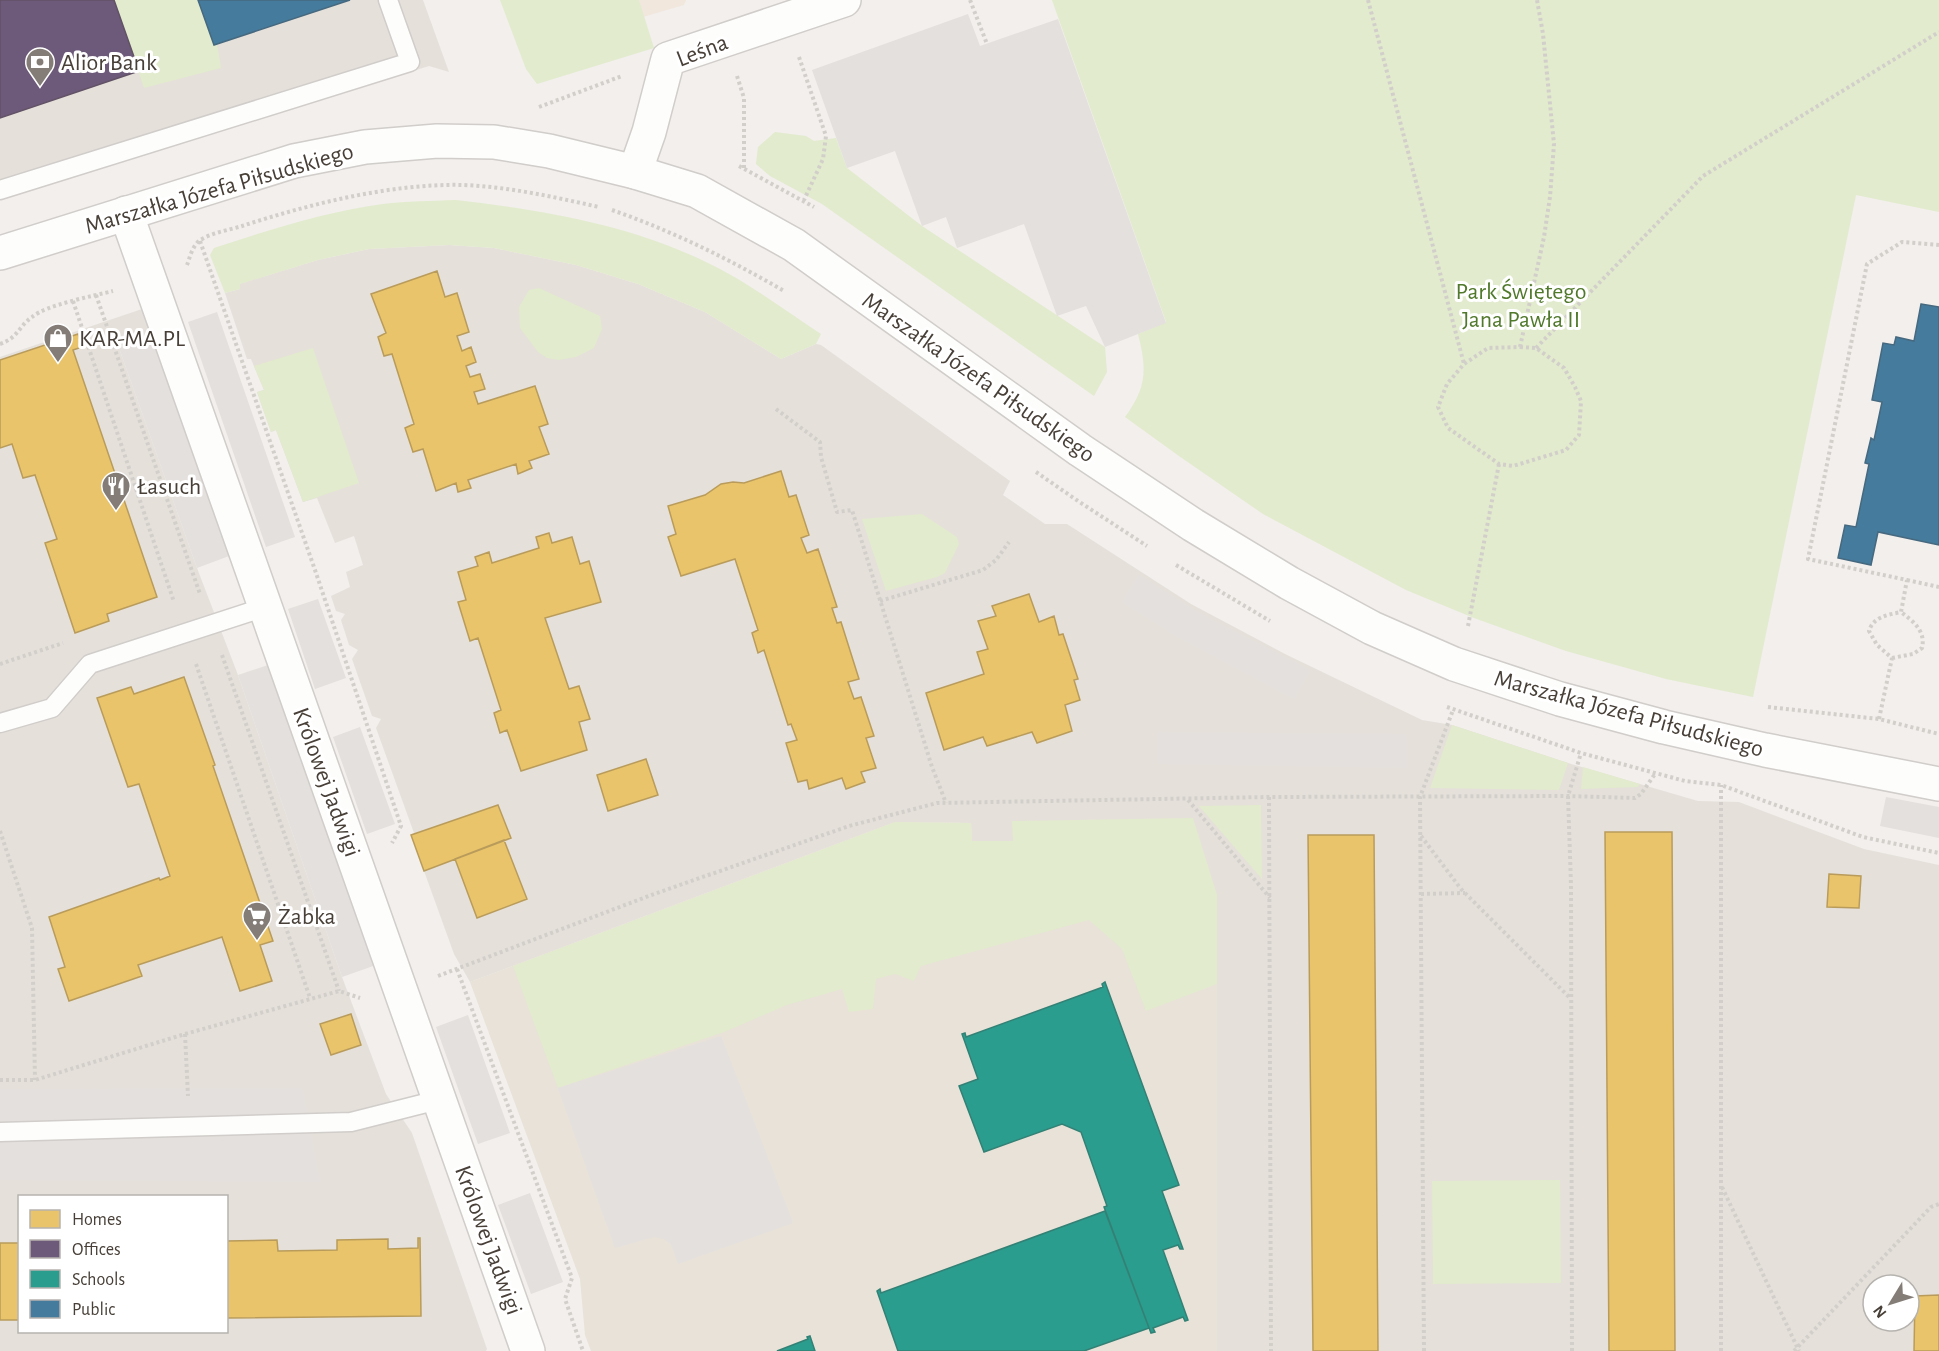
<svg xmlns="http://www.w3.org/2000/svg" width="1939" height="1351" viewBox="0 0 1939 1351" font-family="'Alegreya Sans',sans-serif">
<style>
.residential{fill:#e5e0da;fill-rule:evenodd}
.commercial{fill:#f1e7dd}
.education{fill:#e8e2d8}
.green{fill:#e2ebcd}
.parking{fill:#e4e0dd}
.homes{fill:#e9c46a;stroke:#b99c5b;stroke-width:1.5}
.offices{fill:#6d597a;stroke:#625266;stroke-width:1.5}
.schools{fill:#2a9d8f;stroke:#338175;stroke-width:1.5}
.public{fill:#457b9d;stroke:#46697f;stroke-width:1.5}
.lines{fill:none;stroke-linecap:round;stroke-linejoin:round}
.service-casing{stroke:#d0cdca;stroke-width:21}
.minor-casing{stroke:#d0cdca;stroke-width:36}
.tertiary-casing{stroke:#d0cdca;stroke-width:36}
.path{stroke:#d2cfcb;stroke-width:4;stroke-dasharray:3 3;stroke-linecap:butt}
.service{stroke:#fdfdfc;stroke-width:18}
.minor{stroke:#fdfdfc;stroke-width:33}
.tertiary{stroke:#fdfdfc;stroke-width:33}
.labels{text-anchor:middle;stroke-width:6;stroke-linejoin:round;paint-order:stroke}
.street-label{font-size:24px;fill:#484038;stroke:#fff}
.poi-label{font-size:24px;fill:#484038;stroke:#fff;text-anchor:start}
.park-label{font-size:24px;fill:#51792c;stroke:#fff}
</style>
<rect width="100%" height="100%" fill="#f2efec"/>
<path class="residential" d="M0,0H423L449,72L429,66L0,200Z
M449,245L494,248L576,265L638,284L705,312L781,359L816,344L821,345L1010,481L1003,495L1045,524H1067L1191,604L1285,654L1422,720L1452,725L1568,763L1698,801L1739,802L1864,849L1939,865V1351H1217V895L1013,821V841H972L971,823L895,822L470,982L454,954L411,835L414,833L376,728L381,719L372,716L352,659L358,650L349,645L341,620L345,614L336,611L331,596L350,587L346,572L363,565L354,536L335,543L317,498L303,502L276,430L271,432L257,392L264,390L251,359H247L225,293L240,289L239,284L318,260L369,249ZM1873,1285H1909V1321H1873Z
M142,309L152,337L119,348L197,568L238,675L342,977L386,1094L412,1133L487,1349L486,1351H0V357ZM20,1196H226V1332H20Z"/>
<path class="commercial" d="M639,0H686L684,5L643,17Z"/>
<path class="education" d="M1193,818L1217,895V1351H591L585,1335L580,1279L470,982L895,822L971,823L972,841H1013L1012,821Z"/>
<path class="green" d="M114,0H201L218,49L221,68L144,88Z
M500,0H639L654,48L537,84L526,69Z
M1052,0H1939V212L1856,195L1753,697L1666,679L1566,651L1474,618L1406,590L1263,514L1179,456L1125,417C1147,387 1147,369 1138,334L1166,322Z
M775,132L806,136L814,141L836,138L847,168L922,226L1105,347L1107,372L1094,396L822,204L770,176L756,164L758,147Z
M456,200C550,211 645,227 729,274C761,292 791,314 821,334L816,344L781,359L705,312L638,284L576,265L494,248L449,245L369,249L318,260L240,284V289L225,293L210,255L214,248C269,230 325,212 383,204C407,201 432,201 456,200Z
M539,288L600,316L602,329L594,348L576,357L559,360L547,358L538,352L520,328L519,307L529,290Z
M313,348L359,483L303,502L276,430L271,432L257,392L264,390L254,366Z
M922,514L957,537L959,544L945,573L937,577L886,591L862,519Z
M1452,725L1568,763L1559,790L1430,788Z
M1583,767L1640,784L1638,787L1581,789Z
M1261,805L1262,879L1199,806Z
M1193,818L1217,895V984L1146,1011L1122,949L1089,920L921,966L914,981L895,974L876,979L873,1009L849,1012L842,989L787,1005L724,1032L558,1088L513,966L895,822L971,823L972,841H1013L1012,821Z
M1560,1180L1561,1283L1433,1284L1432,1181Z"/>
<path class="parking" d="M968,14L980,46L1058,19L1166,323L1105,347L1086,306L1057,316L1024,224L957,248L946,217L922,226L895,151L847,168L812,70Z
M217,312L295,537L266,547L188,322Z
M152,337L229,556L197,568L119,348Z
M1139,575L1201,614L1310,670L1294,699L1176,636L1122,602Z
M318,599L346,678L315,689L288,609Z
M271,664L376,965L342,977L238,675Z
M360,727L395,824L367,834L333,737Z
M1158,732L1406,734L1407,768L1158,764Z
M1886,797L1939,807V838L1880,826Z
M468,1015L510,1133L478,1144L436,1027Z
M721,1036L793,1223L678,1264L671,1244L664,1239L654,1237L615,1248L558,1088Z
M302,1088L320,1182L0,1180V1089Z
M530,1193L563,1282L531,1294L498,1205Z"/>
<path class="homes" d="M437,271L445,297L457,293L469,332L457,336L462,351L471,347L476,362L466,366L470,377L480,374L485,389L474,392L478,404L535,386L548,424L539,427L549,454L529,461L532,468L518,474L516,464L468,480L471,488L458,492L456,483L436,491L423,449L413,452L405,428L414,424L392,354L384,356L378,337L386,333L371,294Z
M78,334L82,347L73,350L157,597L107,614L109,621L75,633L45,543L57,539L35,475L23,478L12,444L0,448V360Z
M781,471L789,497L796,495L809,535L801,538L807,553L818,549L837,607L832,608L837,623L841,622L859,679L848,682L854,699L861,697L874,736L866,738L876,768L861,772L865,782L846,789L842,778L809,789L807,780L798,782L786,743L797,740L791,724L788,725L764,650L758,653L752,633L758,630L735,559L681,576L668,537L676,534L668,506L705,495L721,484L733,482L744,483Z
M549,533L552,543L572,537L580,564L589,561L601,602L545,618L569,689L579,686L590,719L579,722L587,750L521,771L507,730L500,733L494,713L501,710L478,638L470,641L458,602L466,600L458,572L478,566L475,557L489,552L492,563L539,548L536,537Z
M1029,594L1039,622L1054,616L1059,635L1063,634L1078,679L1074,680L1080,700L1065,705L1072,731L1037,743L1032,732L987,746L983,737L944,750L926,693L984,674L977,652L988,649L978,621L996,616L992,606Z
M184,677L215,765L213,766L273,941L260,945L272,981L240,991L222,937L138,965L142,976L69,1001L58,969L65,967L49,917L159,878L160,880L170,876L139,784L128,787L97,698L131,687L134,694Z
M646,759L658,795L608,811L597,775Z
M498,805L511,838L424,871L411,835Z
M1605,832H1672L1675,1351H1609Z
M1308,835H1374L1378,1351H1313Z
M504,840L527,899L477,918L455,859Z
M1829,874L1861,876L1859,908L1827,907Z
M351,1014L361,1045L331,1055L320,1024Z
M418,1238H420L421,1316L226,1318V1241L277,1240L278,1251L337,1250V1240L388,1239V1249L418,1248Z
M418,1238H420L421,1316L226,1318V1241L277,1240L278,1251L337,1250V1240L388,1239V1249L418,1248Z
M0,1243H20V1320H0Z
M0,1243H20V1320H0Z
M1939,1295V1351H1914L1915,1296Z"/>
<path class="offices" d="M0,0H114L139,71L0,118Z"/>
<path class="schools" d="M1105,982L1179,1185L1162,1191L1183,1249H1180L1178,1245L1163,1250L1188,1320L1185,1321L1183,1317L1153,1328L1155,1332L1151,1333L1104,1207L1107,1206L1081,1132L1062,1124L984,1152L959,1086L978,1079L962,1034L965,1033L966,1037L1103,987L1102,984Z
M1105,1211L1149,1328L1084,1351H898L877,1291L880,1289L881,1293Z
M810,1336L815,1351H777L808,1339L807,1337Z"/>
<path class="public" d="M198,0H350L214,45Z
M1921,304L1939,307V545L1878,532L1871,565L1838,558L1845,525L1856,527L1869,464L1865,463L1871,438L1874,440L1882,402L1872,400L1883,343L1894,345L1896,337L1914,341Z"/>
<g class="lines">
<g class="service-casing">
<path id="service" d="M0,190L410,62L388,0
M0,723L52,708L90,664L265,607
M0,1132L351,1122L438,1100"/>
</g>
<g class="minor-casing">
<path id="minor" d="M635,172L649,132L668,59L844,0
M126,213L528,1351"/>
</g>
<g class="tertiary-casing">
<path id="tertiary" d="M0,253L294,161L365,147L437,141L494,142L549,151L635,172L697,191L794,245L1080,450L1193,525L1289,583L1372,628L1454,664L1560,699L1664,727L1765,750L1939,784"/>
</g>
<path class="path" d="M970,0L987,44
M1368,0L1464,364
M799,57L826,136L823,159L804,200
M737,76L744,98V168
M539,107L622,76
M739,166L814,207
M612,210C672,231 729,259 784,291
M200,241L315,570L401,826L392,843
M187,265C190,257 192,247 199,241C210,233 229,230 242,226C310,204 392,183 464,185C510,187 554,197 599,207
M96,295L200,594
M73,301L174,602
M0,344C19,337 18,327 32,317C46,305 93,296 113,291
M1520,347L1536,348L1564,368L1575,387L1581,401L1579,435L1566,450L1513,466L1499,464L1448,428L1438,407L1447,384L1464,364L1488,348Z
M1520,347L1544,237L1550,197L1554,144L1543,34L1537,0
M1536,348L1703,176L1939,32
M776,409L820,442L821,457L837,512L852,510L932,767L946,803
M1036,472L1078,501L1147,546
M1176,565L1270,621
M1907,580L1939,587
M880,601L983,570L996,560L1009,542
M1468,626L1499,464
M222,655L339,991
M1892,658L1913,654L1922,648C1926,631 1913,621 1901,612
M0,664L63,643
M196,664L310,998
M1447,707L1581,753L1685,781L1721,785L1863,837L1939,853
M1768,707L1879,719L1939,734
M1879,719L1892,658L1877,645L1869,631C1873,617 1887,615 1901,612L1907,580L1808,559L1867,264L1902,242L1939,245
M1269,797L1271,1351
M1188,800L1270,898
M0,831L32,928L35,1080
M1421,836L1461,889L1570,998
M1421,894L1465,893
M457,969L572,1278L565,1299L583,1351
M438,976L654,894L849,826L937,803L1269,797L1568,796L1635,798L1641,794L1655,774
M185,1034L188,1096
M0,1080H35L185,1034L339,991L360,998
M1722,1187L1799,1351
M1424,1351L1420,797L1453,710
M1572,1351L1571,885L1568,796L1581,753
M1721,1351V785
M1794,1351L1931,1207L1939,1204"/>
<use href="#service" class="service"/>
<use href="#minor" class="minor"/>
<use href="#tertiary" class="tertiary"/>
</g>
<defs>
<g id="bank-pin" transform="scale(1.5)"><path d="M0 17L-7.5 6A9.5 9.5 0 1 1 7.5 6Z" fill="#847d77" stroke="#fff"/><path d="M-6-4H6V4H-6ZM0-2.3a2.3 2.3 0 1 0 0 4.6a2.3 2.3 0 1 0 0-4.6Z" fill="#fff"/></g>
<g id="shop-pin" transform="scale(1.5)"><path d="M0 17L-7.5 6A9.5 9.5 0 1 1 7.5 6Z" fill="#847d77" stroke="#fff"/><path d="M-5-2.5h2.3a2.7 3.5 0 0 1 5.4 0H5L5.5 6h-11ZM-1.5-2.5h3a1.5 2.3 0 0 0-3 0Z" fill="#fff"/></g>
<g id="restaurant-pin" transform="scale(1.5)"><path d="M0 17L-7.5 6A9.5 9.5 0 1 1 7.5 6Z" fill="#847d77" stroke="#fff"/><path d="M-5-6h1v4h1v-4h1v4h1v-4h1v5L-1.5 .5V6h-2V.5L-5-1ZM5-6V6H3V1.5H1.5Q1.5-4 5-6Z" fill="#fff"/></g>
<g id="supermarket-pin" transform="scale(1.5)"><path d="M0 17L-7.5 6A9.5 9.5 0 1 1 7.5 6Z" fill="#847d77" stroke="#fff"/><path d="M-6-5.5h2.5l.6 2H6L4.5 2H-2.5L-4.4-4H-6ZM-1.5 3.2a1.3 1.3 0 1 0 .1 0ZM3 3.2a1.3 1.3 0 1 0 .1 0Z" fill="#fff"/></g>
</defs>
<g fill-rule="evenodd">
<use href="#bank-pin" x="40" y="62"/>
<use href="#shop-pin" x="58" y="338"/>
<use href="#restaurant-pin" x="116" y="486"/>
<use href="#supermarket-pin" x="257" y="916"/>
</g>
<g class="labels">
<g class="street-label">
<text transform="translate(702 50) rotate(-21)" y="8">Leśna</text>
<text transform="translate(219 188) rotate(-16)" y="8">Marszałka Józefa Piłsudskiego</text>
<text transform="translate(979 377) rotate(35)" y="8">Marszałka Józefa Piłsudskiego</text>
<text transform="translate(1629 713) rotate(15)" y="8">Marszałka Józefa Piłsudskiego</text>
<text transform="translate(327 782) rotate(70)" y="8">Królowej Jadwigi</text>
<text transform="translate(489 1240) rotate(70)" y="8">Królowej Jadwigi</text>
</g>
<g class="poi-label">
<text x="61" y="70">Alior Bank</text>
<text x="79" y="346">KAR-MA.PL</text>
<text x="137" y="494">Łasuch</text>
<text x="278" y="924">Żabka</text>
</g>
<g class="park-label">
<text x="1521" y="299">Park Świętego<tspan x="1521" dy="28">Jana Pawła II</tspan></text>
</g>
</g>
<rect x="18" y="1195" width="210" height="138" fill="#ffffff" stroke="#b6b3af" stroke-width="1.5"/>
<rect x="30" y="1210" width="30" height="18" fill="#e9c46a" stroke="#b6b3af" stroke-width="1.5"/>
<text x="72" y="1225" font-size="18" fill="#484038">Homes</text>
<rect x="30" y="1240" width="30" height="18" fill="#6d597a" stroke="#b6b3af" stroke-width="1.5"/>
<text x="72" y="1255" font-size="18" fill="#484038">Offices</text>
<rect x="30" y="1270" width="30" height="18" fill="#2a9d8f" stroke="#b6b3af" stroke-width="1.5"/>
<text x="72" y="1285" font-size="18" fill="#484038">Schools</text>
<rect x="30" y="1300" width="30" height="18" fill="#457b9d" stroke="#b6b3af" stroke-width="1.5"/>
<text x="72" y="1315" font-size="18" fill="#484038">Public</text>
<g transform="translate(1891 1303) rotate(232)"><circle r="28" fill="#ffffff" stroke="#b6b3af" stroke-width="1.5"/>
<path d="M0-4.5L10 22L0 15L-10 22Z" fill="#847d77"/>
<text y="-9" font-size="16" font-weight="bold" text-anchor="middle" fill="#484038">N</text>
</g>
</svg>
